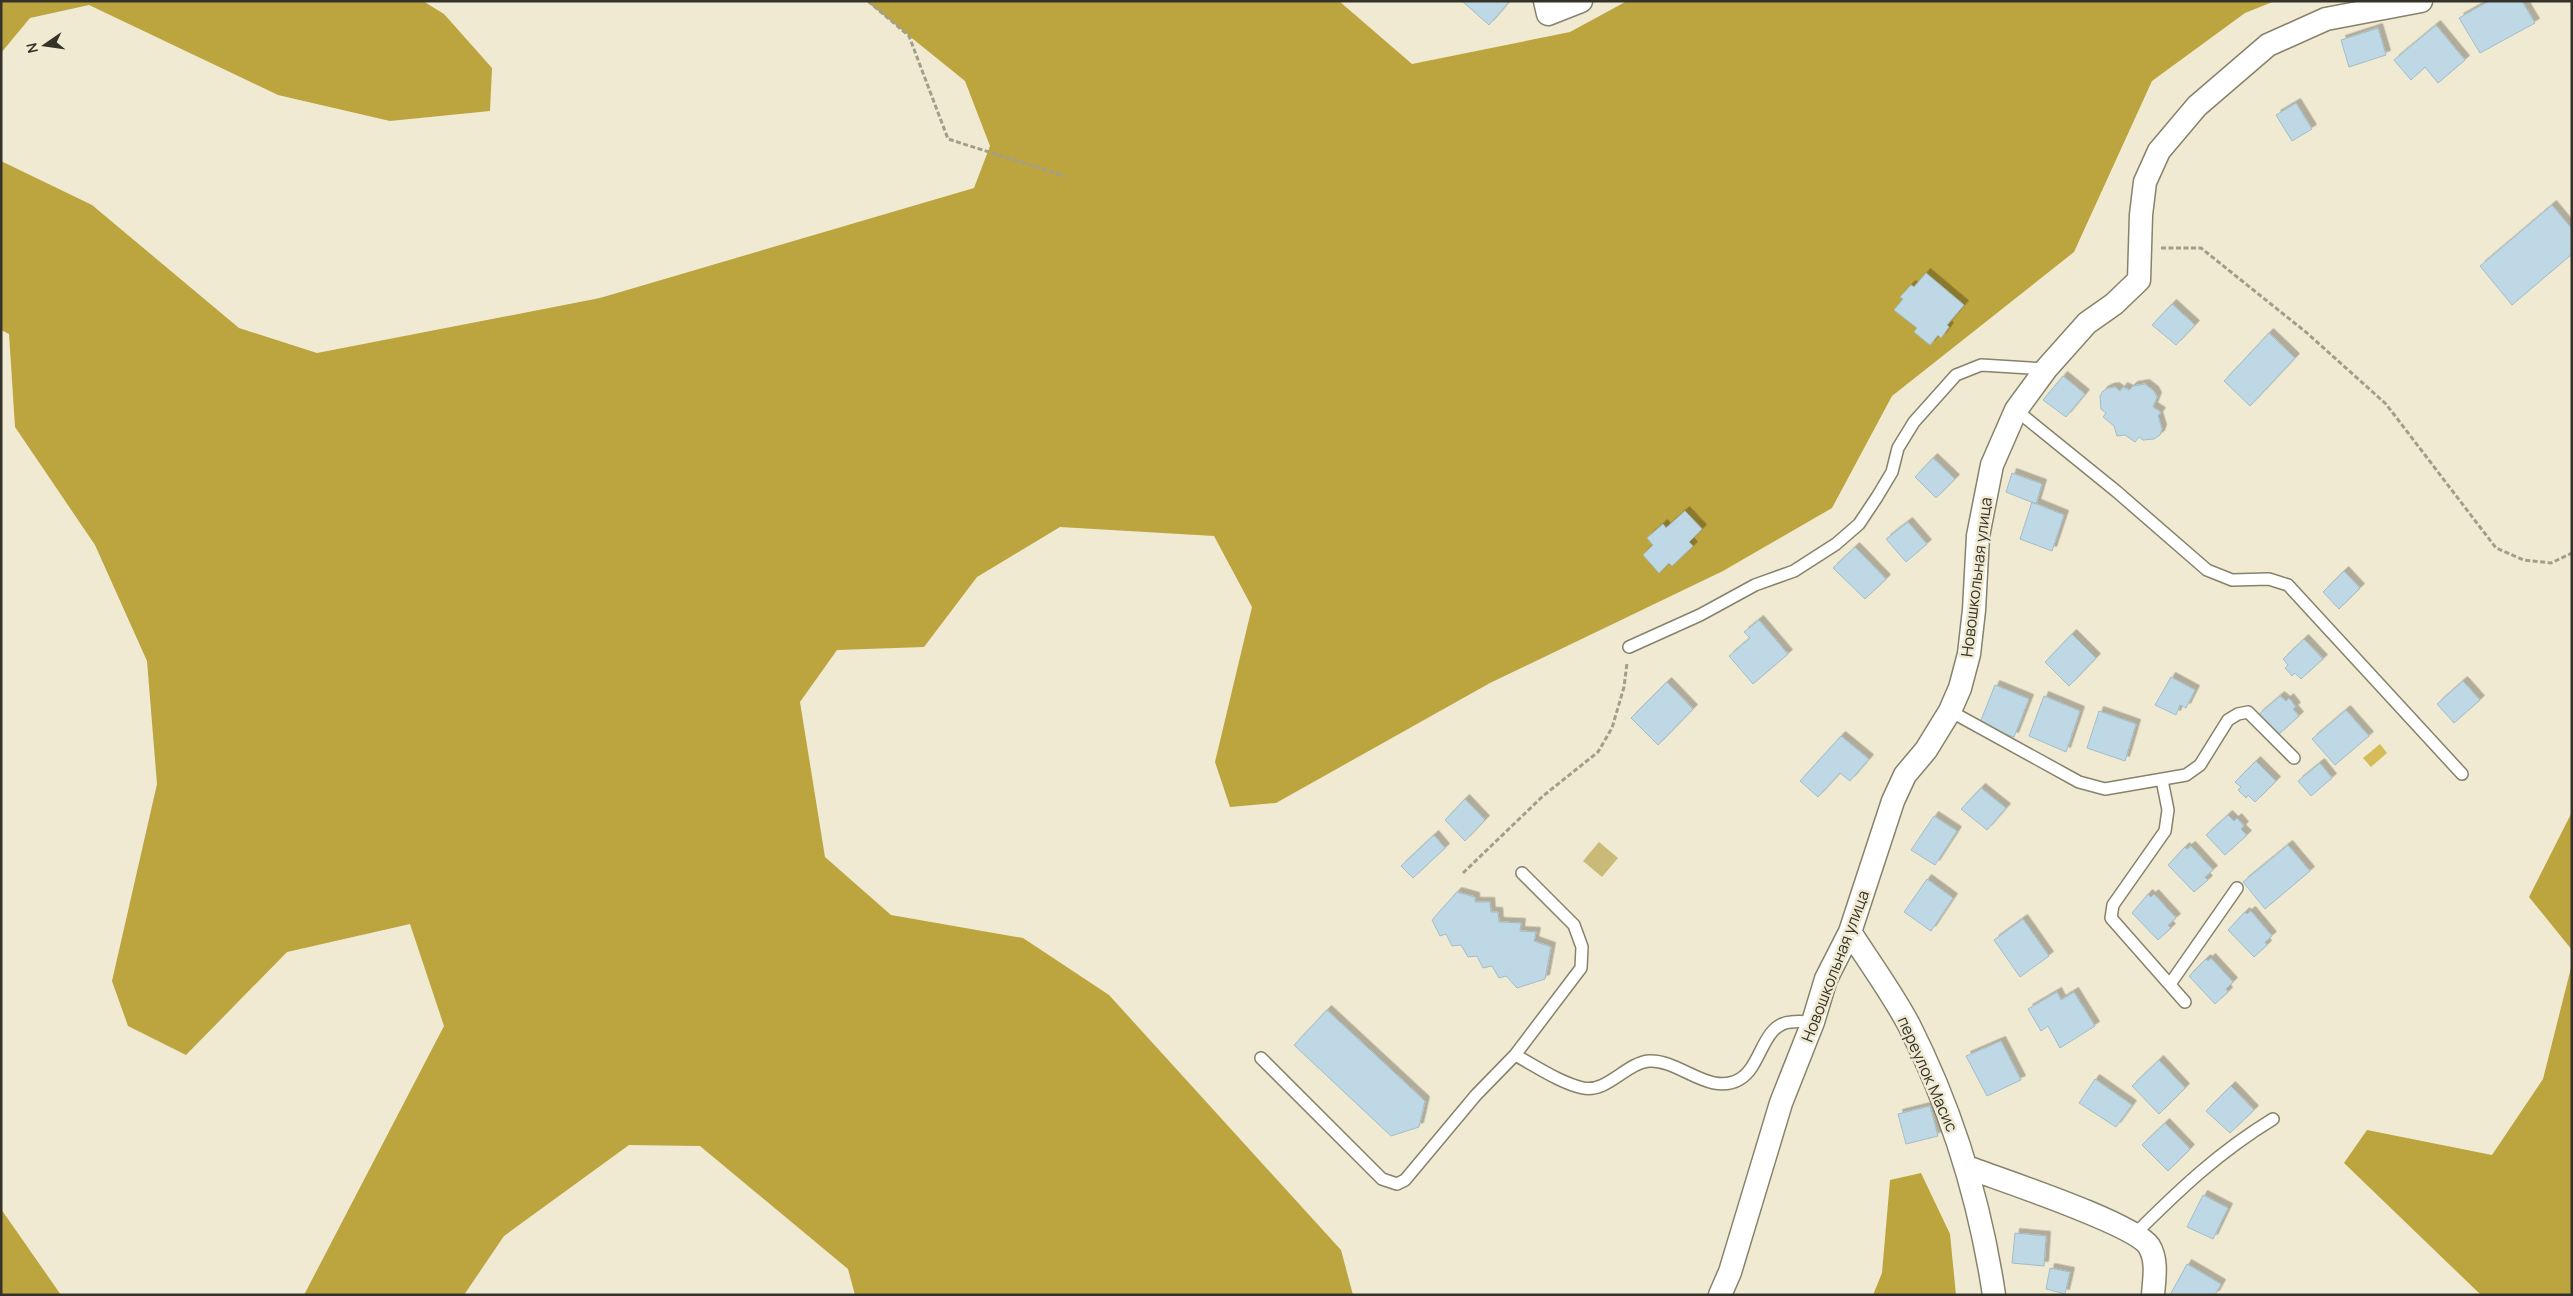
<svg xmlns="http://www.w3.org/2000/svg" width="2573" height="1296" viewBox="0 0 2573 1296" font-family="Manrope,sans-serif">
<style>
.green{fill:#caba77}
.forest{fill:#bca43e}
.water{fill:#d5bc58}
.building{fill:#bed8e5;stroke:#a2bcc9;filter:url(#shadow)}
.lines{fill:none;stroke-linecap:round;stroke-linejoin:round}
.service-casing{stroke:#87826b;stroke-width:14}
.minor-casing{stroke:#87826b;stroke-width:25}
.path{stroke:#a39e8c;stroke-width:3;stroke-dasharray:5 2.5;stroke-linecap:butt}
.service{stroke:#fff;stroke-width:11}
.minor{stroke:#fff;stroke-width:22}
.labels{text-anchor:middle;stroke-width:5;stroke-linejoin:round;paint-order:stroke}
.street-label{font-size:16px;fill:#343229;stroke:#f1ead2}
</style>
<defs>
<filter id="shadow"><feDropShadow dx="4.5" dy="-4.5" stdDeviation="0" flood-color="#0004"/></filter>
</defs>
<rect width="100%" height="100%" fill="#f1ead2"/>
<path class="green" d="M1599,842L1618,858L1602,877L1583,861Z"/>
<path class="forest" d="M1,1H423L444,14L492,68L490,111L390,121L278,95L89,5L30,18L1,53Z
M866,1H1339L1412,64L1570,32L1627,1H2275L2245,13L2152,81L2074,252L1892,396L1832,508L1723,571L1490,683L1276,803L1230,807L1215,762L1252,607L1214,536L1060,527L977,577L924,647L837,650L800,702L825,857L891,915L1023,938L1109,995L1341,1250L1353,1295H855L848,1269L700,1146L629,1145L504,1236L464,1295H304L444,1026L410,924L287,952L186,1055L128,1026L112,981L157,784L147,661L95,545L15,427L9,334L1,330V161L92,205L239,328L317,353L600,298L974,188L990,146L965,81Z
M2572,812V950L2529,897Z
M2572,964V1295H2481L2344,1163L2367,1130L2492,1155L2543,1079Z
M1921,1173L1950,1234L1956,1295H1873L1882,1273L1890,1180Z
M1,1209L61,1295H1Z"/>
<path class="water" d="M2380,744L2387,753L2371,767L2363,758Z"/>
<path class="building" d="M1462,1H1507L1508,3L1489,25Z
M2489,1H2522L2535,23L2480,53L2459,18Z
M2436,25L2465,60L2438,83L2425,67L2411,80L2394,60Z
M2378,28L2386,55L2349,67L2341,40Z
M2296,103L2312,129L2292,141L2276,115Z
M2552,205L2572,229V254L2512,305L2480,266Z
M1926,273L1964,305L1947,325L1949,327L1941,338L1938,335L1930,345L1914,332L1917,328L1894,310L1903,299L1900,297L1911,285L1914,287Z
M2172,304L2195,325L2176,345L2152,325Z
M2269,333L2295,358L2250,406L2224,381Z
M2063,376L2085,394L2066,417L2043,400Z
M2145,384L2154,391L2157,397L2153,407L2161,412L2158,416L2162,429L2160,435L2154,439L2143,440L2139,437L2135,442L2125,435L2117,436L2114,426L2103,417L2106,413L2101,409L2100,396L2103,391L2109,388L2115,387L2120,391L2123,387L2129,390L2133,386Z
M1933,458L1955,479L1936,498L1915,477Z
M2012,473L2042,484L2036,504L2006,492Z
M2032,502L2064,515L2052,551L2020,539Z
M1685,511L1702,529L1689,542L1693,546L1672,566L1669,563L1659,573L1643,555L1653,545L1647,538L1663,524L1666,528Z
M1908,522L1927,544L1906,562L1886,539Z
M1855,547L1886,579L1865,599L1833,568Z
M2344,571L2360,588L2339,609L2323,592Z
M1759,620L1788,654L1753,684L1729,656L1750,638L1744,632Z
M2072,634L2096,658L2069,686L2045,662Z
M2304,639L2323,659L2301,679L2295,673L2292,676L2285,668L2288,665L2283,659Z
M2171,677L2195,690L2186,708L2180,705L2176,715L2155,705Z
M2463,681L2480,700L2454,723L2437,704Z
M1667,682L1693,709L1658,745L1631,718Z
M1995,685L2029,699L2014,737L1979,725Z
M2044,696L2080,711L2066,752L2029,736Z
M2280,696L2286,701L2289,698L2296,707L2293,709L2299,716L2277,736L2258,715Z
M2346,710L2369,736L2335,765L2312,739Z
M2099,711L2136,724L2125,761L2087,748Z
M1841,736L1869,759L1850,781L1840,773L1818,797L1800,781Z
M2256,761L2276,781L2255,802L2248,795L2246,798L2238,790L2241,787L2235,782Z
M2320,763L2332,778L2311,796L2298,781Z
M1981,788L2006,808L1987,830L1961,809Z
M1465,799L1485,820L1465,841L1445,820Z
M2228,815L2234,821L2237,818L2244,826L2241,829L2247,835L2225,855L2206,835Z
M1934,816L1957,831L1935,865L1911,850Z
M1434,835L1445,848L1413,878L1401,866Z
M2288,845L2310,871L2265,909L2243,882Z
M2191,846L2213,870L2205,877L2208,880L2194,892L2168,865L2185,847L2187,849Z
M1927,879L1953,898L1931,931L1904,912Z
M1457,892L1475,897V902H1490L1491,912H1498L1499,922L1521,923L1520,931L1536,932L1534,941L1551,947L1545,979L1517,988L1506,976L1499,978L1492,966L1483,968L1477,956L1468,957L1461,945L1452,946L1446,934L1440,936L1432,920Z
M2148,894L2151,897L2154,894L2176,918L2168,925L2171,928L2158,940L2132,913Z
M2251,911L2272,936L2265,942L2267,945L2254,957L2228,930L2245,912L2247,914Z
M2023,919L2049,956L2020,977L1994,940Z
M2211,958L2233,982L2226,989L2228,992L2215,1004L2189,976L2206,959L2208,961Z
M2057,992L2061,1000L2074,992L2095,1026L2060,1048L2048,1026L2041,1031L2028,1009Z
M1327,1010L1425,1101L1419,1127L1391,1136L1294,1045Z
M2001,1041L2021,1080L1987,1096L1966,1056Z
M2159,1060L2185,1088L2159,1114L2132,1086Z
M2095,1079L2132,1105L2116,1127L2079,1103Z
M2231,1086L2254,1110L2230,1133L2206,1111Z
M1930,1106L1938,1136L1906,1144L1898,1114Z
M2165,1123L2190,1149L2168,1171L2142,1145Z
M2203,1195L2228,1208L2213,1239L2187,1227Z
M2015,1233L2046,1236L2044,1266L2012,1263Z
M2187,1264L2221,1284L2215,1295H2170Z
M2050,1268L2070,1272L2065,1294L2046,1289Z"/>
<g class="lines">
<g class="service-casing">
<path id="service" d="M2016,410L2116,491L2207,570L2232,580L2269,579L2288,585L2462,774
M1629,647L1700,615L1755,585L1794,571L1836,544L1859,524L1877,497L1892,472L1898,448L1914,422L1956,375L1981,365L2046,369
M1950,711L2079,782L2105,789L2186,775L2200,765L2228,720L2238,714L2248,712L2294,758
M2162,780L2168,810L2165,831L2113,905L2111,918L2185,1002
M1522,873L1574,925L1582,947L1581,968L1515,1055C1536,1066 1560,1083 1583,1088C1607,1093 1626,1063 1649,1061C1679,1059 1710,1097 1740,1079C1762,1066 1762,1024 1791,1022C1798,1021 1806,1022 1813,1022
M2170,984L2237,888
M1261,1058L1382,1179L1397,1184L1405,1180L1476,1095L1515,1055
M2135,1234C2180,1189 2219,1152 2273,1119"/>
</g>
<g class="minor-casing">
<path id="minor" d="M1545,1L1548,14L1581,1
M1850,932C1870,963 1892,993 1909,1025C1952,1110 1980,1201 1994,1295
M1967,1167C2001,1180 2133,1223 2149,1246C2158,1261 2154,1279 2153,1295
M1720,1295L1730,1272L1781,1103L1813,1022L1826,979L1850,932L1893,801L1905,775L1926,750L1950,711L1960,688L1969,654L1974,610L1978,536L1992,465L2016,410L2046,369L2087,323L2114,304L2139,280L2141,215L2145,182L2159,151L2197,106L2268,45L2326,19L2421,1"/>
</g>
<path class="path" d="M868,1L909,36L948,139L1065,176
M2161,248H2201L2307,333L2386,404L2496,548L2524,560L2551,563L2572,553
M1463,873L1543,796L1598,752L1612,728L1624,687L1627,663"/>
<use href="#service" class="service"/>
<use href="#minor" class="minor"/>
</g>
<g class="labels">
<g class="street-label">
<text transform="translate(1976 577) rotate(-83)" y="6">Новошкольная улица</text>
<text transform="translate(1835 966) rotate(-69)" y="6">Новошкольная улица</text>
<text transform="translate(1928 1074) rotate(66)" y="6">переулок Масис</text>
</g>
</g>
<rect width="2573" height="1296" fill="none" stroke="#343229" stroke-width="5"/>
<g transform="translate(45 45) rotate(257)" stroke="#f1ead2" stroke-width="4" paint-order="stroke">
<path d="M0-4L9 19L0 12L-9 19Z" fill="#343229"/>
<text y="-8" font-size="14" font-weight="bold" text-anchor="middle" fill="#343229">N</text>
</g>
</svg>
